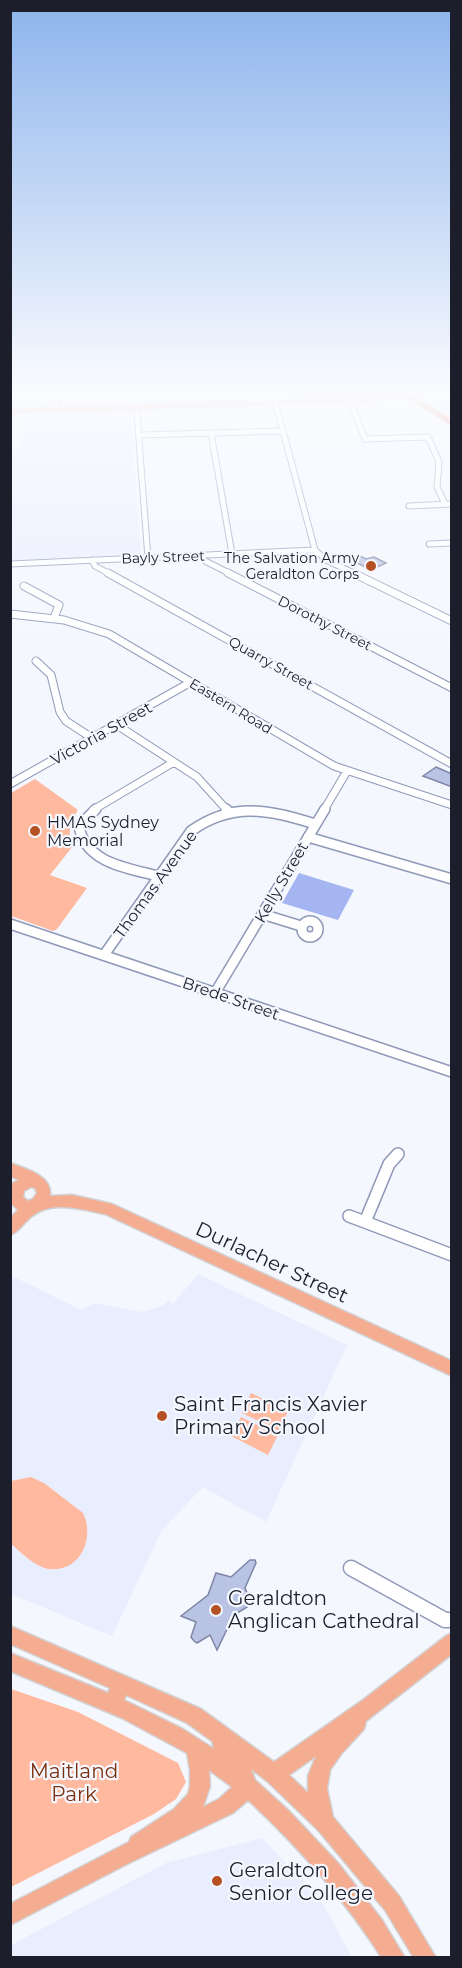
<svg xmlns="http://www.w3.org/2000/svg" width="462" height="1968" viewBox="0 0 462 1968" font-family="Montserrat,sans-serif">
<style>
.built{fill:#e9eeff}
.green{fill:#feb99f}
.water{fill:#a4b5f2}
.building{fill:#b9c3e4;stroke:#7d86a5;stroke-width:1.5}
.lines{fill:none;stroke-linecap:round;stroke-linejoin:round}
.minor-far4-casing{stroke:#8f99b8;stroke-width:7}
.minor-far3-casing{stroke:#8f99b8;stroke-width:9}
.minor-far2-casing{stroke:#8f99b8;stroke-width:12}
.minor-far1-casing{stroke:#8f99b8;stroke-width:14}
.minor-casing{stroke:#8f99b8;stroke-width:17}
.major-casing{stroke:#d2d2d5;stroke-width:3}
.highway-casing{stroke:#d2d2d5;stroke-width:2}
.minor-far4{stroke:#fff;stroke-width:5}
.minor-far3{stroke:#fff;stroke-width:7}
.minor-far2{stroke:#fff;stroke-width:9}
.minor-far1{stroke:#fff;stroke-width:11}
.minor{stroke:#fff;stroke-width:14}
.major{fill:#f5ad91;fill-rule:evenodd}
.highway{fill:#ee7748;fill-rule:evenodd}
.poi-dot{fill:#b65025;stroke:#f4f7fe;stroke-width:2}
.labels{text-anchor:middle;stroke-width:4.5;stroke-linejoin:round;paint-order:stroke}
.far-street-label{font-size:14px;fill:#1c1f2b;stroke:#f4f7fe}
.far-poi-label{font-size:14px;fill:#1c1f2b;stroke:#f4f7fe;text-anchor:end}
.street-label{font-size:16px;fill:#1c1f2b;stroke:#f4f7fe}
.poi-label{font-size:16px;fill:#1c1f2b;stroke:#f4f7fe;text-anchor:start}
.near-street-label{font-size:20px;fill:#1c1f2b;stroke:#f4f7fe}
.near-poi-label{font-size:20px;fill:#1c1f2b;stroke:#f4f7fe;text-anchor:start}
.near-park-label{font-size:20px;fill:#7c3110;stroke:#f4f7fe}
</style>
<rect width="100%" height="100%" fill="#f4f7fe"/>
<path class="built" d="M421,389L440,401L451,399V418L411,391Z
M130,410L141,554L11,560V450L21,449L24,414Z
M198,1274L347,1345L266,1522L203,1487L162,1530L112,1636L11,1594L10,1275L81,1310L95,1303L142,1312L162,1306L169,1300L173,1304Z
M262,1838L321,1900L352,1957H11V1945L166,1863Z"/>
<path class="green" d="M35,779L78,810C70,822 67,832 73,846L50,875L87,888L57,929L53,931L11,916V793Z
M251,1393L288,1411L279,1431L242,1413Z
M241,1417L278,1435L268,1455L231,1436Z
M31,1477L44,1483L83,1513C95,1537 81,1572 50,1569C36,1568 21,1552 11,1544V1481Z
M11,1689L78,1712L178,1763L186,1782L176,1799L154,1814L11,1887Z"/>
<path class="water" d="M299,873L354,890L338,920L282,903Z"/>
<path class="building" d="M360,556L366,559L374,557L386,563L371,570L351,560Z
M436,767L452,774V787L423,776Z
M250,1560H255L256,1563L245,1588L252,1604L234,1615L217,1650L210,1635L197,1643L194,1641L191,1637L196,1622L181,1616L208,1595L216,1573L231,1577Z"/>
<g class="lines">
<g class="minor-far4-casing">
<path id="minor-far4" d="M49,388L56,398L57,409
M103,388L104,393
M269,388L277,409L315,550L326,560L356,574
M151,398L169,388
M349,399L365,439L428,437L439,462L437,487L445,504
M137,414L148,558
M211,433L232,554
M139,435L283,431
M409,506L452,504
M429,544L452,543
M200,555L205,561L231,574
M92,560L95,566L110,574
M10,564L315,550"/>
</g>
<g class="minor-far3-casing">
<path id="minor-far3" d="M108,573L452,764
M228,573L452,688
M353,573L452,621
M24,586L59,605L54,618
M10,614L64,620L109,634L334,766L452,805
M36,661L51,675L60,712L66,721L92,738
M117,725L197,777L227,810
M10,784L191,682
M93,810L174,762
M324,810L347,771"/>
</g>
<g class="minor-far2-casing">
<path id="minor-far2" d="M96,809L79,826C85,863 127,868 158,876
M226,809L228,811
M308,837L452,879
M262,914L301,926
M302 929a8 8 0 1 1 16 0a8 8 0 1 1-16 0Z
M10,924L452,1072
M104,955L191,831C233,801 269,810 315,824
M215,993L325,809"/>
</g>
<g class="minor-far1-casing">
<path id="minor-far1" d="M398,1154L389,1164L365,1222L452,1255
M349,1216L365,1222"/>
</g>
<g class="minor-casing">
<path id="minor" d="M351,1568L445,1620H452"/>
</g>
<g class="major-casing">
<path id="major" d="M407,393L410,395L409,396L375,401L10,413V409L375,397Z
M10,1163C26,1169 53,1176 50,1196L72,1195L112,1204L452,1361V1376L105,1214C81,1209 52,1200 32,1216C24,1222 19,1232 10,1235V1218L18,1210L10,1202V1190L13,1183L19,1180L10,1176ZM31,1187L35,1188L37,1193L33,1199L28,1201L23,1197L24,1191Z
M10,1626L201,1709L274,1762L363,1700L446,1636L452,1633V1654L366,1721L364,1729L342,1753L330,1770L327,1789L333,1817L399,1896L436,1958H414L385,1910L318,1830L267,1781L251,1769L255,1780L288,1810L338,1863L382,1920L405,1958H382C344,1899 299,1847 248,1800L233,1813L127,1864L10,1925V1904L129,1842L131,1837L174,1809L188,1794L190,1786V1770L187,1753L122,1718L10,1671V1653L108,1693L110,1688L10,1644ZM126,1695L187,1723L212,1741L214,1749L181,1728L124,1700ZM316,1756L308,1776V1793L289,1775ZM209,1770L232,1787L219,1799L203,1807L210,1786Z"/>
</g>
<g class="highway-casing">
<path id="highway" d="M393,388H401L452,420V426Z"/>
</g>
<use href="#minor-far4" class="minor-far4"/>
<use href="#minor-far3" class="minor-far3"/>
<use href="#minor-far2" class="minor-far2"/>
<use href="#minor-far1" class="minor-far1"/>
<use href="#minor" class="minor"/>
<use href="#major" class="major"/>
<use href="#highway" class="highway"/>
</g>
<linearGradient id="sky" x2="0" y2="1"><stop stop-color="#8db4ec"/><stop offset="0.59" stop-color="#fafbff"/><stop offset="1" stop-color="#fafbff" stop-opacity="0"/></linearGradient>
<rect width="462" height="663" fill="url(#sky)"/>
<g class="poi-dot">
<circle cx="371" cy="566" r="6"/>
<circle cx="35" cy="831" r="6"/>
<circle cx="162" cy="1416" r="6"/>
<circle cx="216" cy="1610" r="6"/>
<circle cx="217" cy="1881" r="6"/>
</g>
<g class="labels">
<g class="far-street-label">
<text transform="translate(163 557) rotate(-2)" y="5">Bayly Street</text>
<text transform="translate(325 623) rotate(27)" y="5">Dorothy Street</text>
<text transform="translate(271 663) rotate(29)" y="5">Quarry Street</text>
<text transform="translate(231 706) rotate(31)" y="5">Eastern Road</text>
</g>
<g class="far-poi-label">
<text x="359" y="563">The Salvation Army<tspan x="359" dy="16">Geraldton Corps</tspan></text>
</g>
<g class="street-label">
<text transform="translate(101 733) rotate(-29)" y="6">Victoria Street</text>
<text transform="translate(281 882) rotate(-60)" y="6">Kelly Street</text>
<text transform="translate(155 884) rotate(-54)" y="6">Thomas Avenue</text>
<text transform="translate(231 998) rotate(19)" y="6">Brede Street</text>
</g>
<g class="poi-label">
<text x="47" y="828">HMAS Sydney<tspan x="47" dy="18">Memorial</tspan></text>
</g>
<g class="near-street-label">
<text transform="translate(272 1262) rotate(25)" y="7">Durlacher Street</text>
</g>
<g class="near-poi-label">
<text x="174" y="1411">Saint Francis Xavier<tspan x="174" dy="23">Primary School</tspan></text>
<text x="228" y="1605">Geraldton<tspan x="228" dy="23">Anglican Cathedral</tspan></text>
<text x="229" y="1877">Geraldton<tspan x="229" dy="23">Senior College</tspan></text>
</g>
<g class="near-park-label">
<text x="74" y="1778">Maitland<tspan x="74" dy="23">Park</tspan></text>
</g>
</g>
<rect width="462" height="1968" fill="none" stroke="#1c1f2b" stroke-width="24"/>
</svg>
